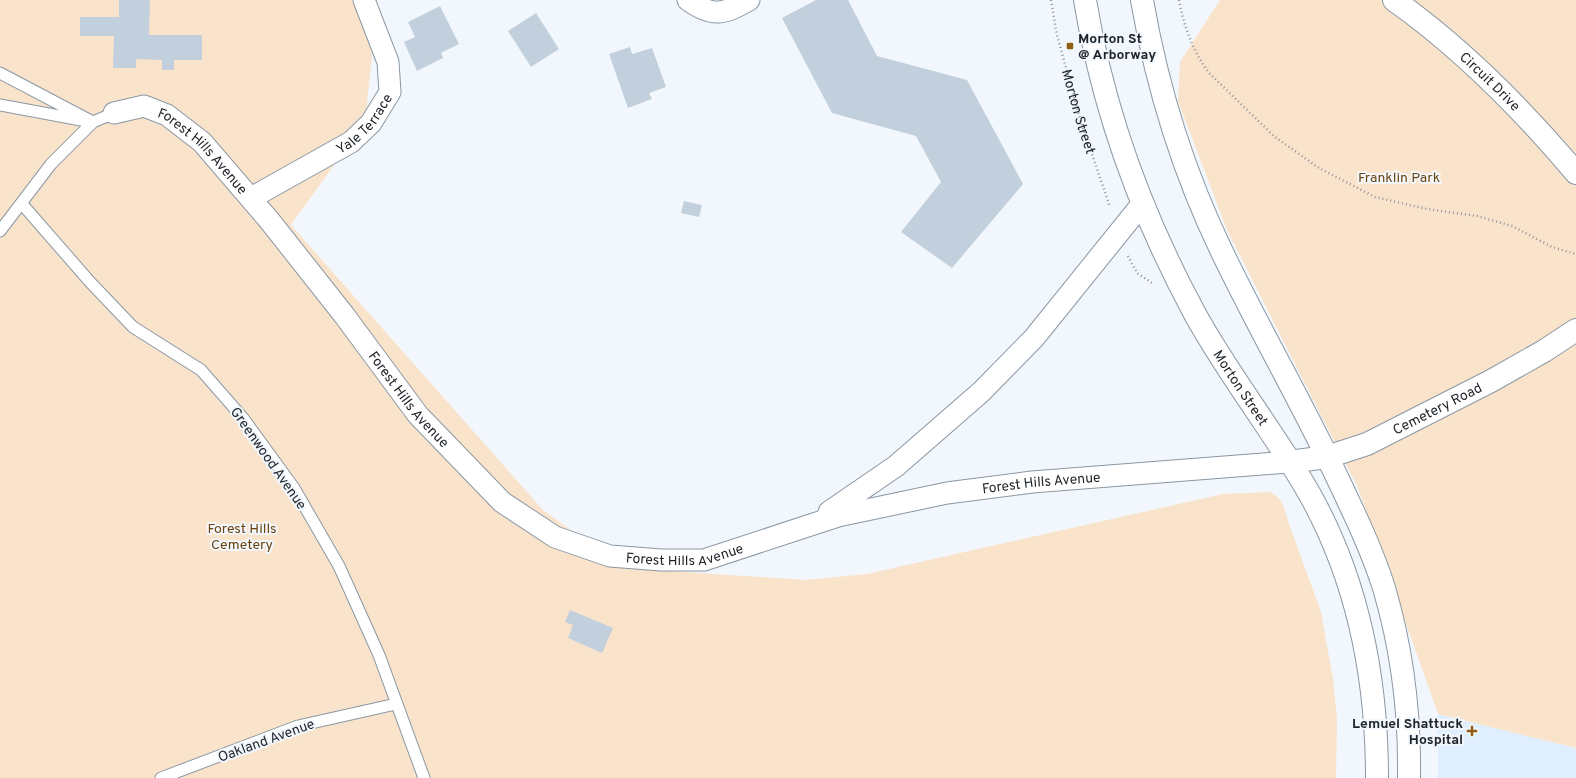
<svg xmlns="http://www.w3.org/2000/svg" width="1576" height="778" viewBox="0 0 1576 778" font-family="Overpass,sans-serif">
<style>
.built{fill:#dfefff}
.green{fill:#fae3cb}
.building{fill:#c2d0dd}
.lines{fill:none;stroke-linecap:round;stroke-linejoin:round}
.lane-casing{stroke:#8a97a3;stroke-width:13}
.street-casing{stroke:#8a97a3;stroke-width:23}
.secondary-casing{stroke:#8a97a3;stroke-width:24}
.highway-casing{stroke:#8a97a3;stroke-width:24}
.path{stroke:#90959a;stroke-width:2.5;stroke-dasharray:1 3;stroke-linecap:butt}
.lane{stroke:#fff;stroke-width:11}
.street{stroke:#fff;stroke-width:21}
.secondary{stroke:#fff;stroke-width:22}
.highway{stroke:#fff;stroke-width:22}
.poi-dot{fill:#935d13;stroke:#f1f7fc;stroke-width:1.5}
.labels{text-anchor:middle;stroke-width:4;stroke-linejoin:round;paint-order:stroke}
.poi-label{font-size:14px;font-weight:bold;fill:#1f2429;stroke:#f1f7fc;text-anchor:start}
.street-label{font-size:14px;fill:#1f2429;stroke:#f1f7fc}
.park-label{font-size:14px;fill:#6c430e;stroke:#f1f7fc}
</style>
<rect width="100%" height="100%" fill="#f1f7fc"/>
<path class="built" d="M1438,714L1576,748V778H1438Z"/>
<path class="green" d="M0,0H378L365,122L291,225L543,510L623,568L806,580L867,574L1223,494L1269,492C1283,497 1285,509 1288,521L1321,612L1333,679L1337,719L1336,778H0Z
M1220,0H1576V748L1438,714L1358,488L1227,230L1178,101L1180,62Z"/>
<path class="building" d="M119,0H150L149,35H202V60H174V70H162V60L136,59V68H113L114,36H80V17H119Z
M816,0H848L877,56L967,80L1023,184L952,268L901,232L941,182L916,136L832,113L782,18Z
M440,6L459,44L441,53L443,58L417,71L404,42L415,37L408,22Z
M536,13L559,49L531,67L508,31Z
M630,47L632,54L652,48L666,87L649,93L652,99L628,108L609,54Z
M684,201L702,205L699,217L681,213Z
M570,610L613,628L602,653L568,638L573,625L565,622Z"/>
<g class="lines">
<g class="lane-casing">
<path id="lane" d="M0,73L93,122
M0,105L81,120
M22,204L90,282L133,327L201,370L243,418L294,488L339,566L379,655L424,778
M0,231L51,164L93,122L114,113
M161,778L298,726L396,704"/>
</g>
<g class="street-casing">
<g id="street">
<path d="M688,0C713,18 724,14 749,0"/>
<path id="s2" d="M114,113L144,106L167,115L202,142L269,220L344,315L418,415L502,502L555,537L610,556L661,560H704L838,516L947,493L1032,482L1289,462"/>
<path id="s3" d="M251,198L351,142L371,123L390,92L388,62L364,0"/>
<path d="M829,512L896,466L981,392L1034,338L1142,204"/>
</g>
</g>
<g class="secondary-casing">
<g id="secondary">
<path id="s4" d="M1394,0C1463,49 1522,109 1576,173"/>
<path id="s5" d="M1289,462L1327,457L1367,444L1491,381L1544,351L1576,330"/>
</g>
</g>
<g class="highway-casing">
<g id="highway">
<path id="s6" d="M1085,0C1103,110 1142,216 1195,314C1229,376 1274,432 1309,493C1358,580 1377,679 1377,778"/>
<path d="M1142,0C1157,87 1184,174 1223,254C1259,329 1301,401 1337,477C1354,513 1372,550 1384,588C1402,649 1410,715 1409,778"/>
</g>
</g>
<g class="path">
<path id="s1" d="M1051,0L1057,35L1081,122L1110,207"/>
<path d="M1179,0C1184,27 1193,52 1210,74L1275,137L1319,168L1375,197L1427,209L1477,216L1512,226L1552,247L1576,254"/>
<path d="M1128,256L1137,273L1152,283"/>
</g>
<use href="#lane" class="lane"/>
<use href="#street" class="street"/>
<use href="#secondary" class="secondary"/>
<use href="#highway" class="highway"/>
</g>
<g class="poi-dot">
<rect x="1066" y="42" width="8" height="8" rx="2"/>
<path d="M1470 725h4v4h4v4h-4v4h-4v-4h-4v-4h4z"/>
</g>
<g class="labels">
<g class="poi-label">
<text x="1078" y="43">Morton St<tspan x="1078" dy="16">@ Arborway</tspan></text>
<text x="1463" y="728" text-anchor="end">Lemuel Shattuck<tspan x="1463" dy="16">Hospital</tspan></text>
</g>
<g class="street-label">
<text dy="5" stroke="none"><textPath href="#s4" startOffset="126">Circuit Drive</textPath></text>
<text dy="5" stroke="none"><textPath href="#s1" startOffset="115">Morton Street</textPath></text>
<text dy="5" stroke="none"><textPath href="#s3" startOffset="137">Yale Terrace</textPath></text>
<text dy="5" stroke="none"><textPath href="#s2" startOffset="106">Forest Hills Avenue</textPath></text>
<text dy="5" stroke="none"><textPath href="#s6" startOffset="421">Morton Street</textPath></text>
<text dy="5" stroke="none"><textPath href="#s2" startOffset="430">Forest Hills Avenue</textPath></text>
<text dy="5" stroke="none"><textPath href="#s5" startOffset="159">Cemetery Road</textPath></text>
<text transform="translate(269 458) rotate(55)" y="5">Greenwood Avenue</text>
<text dy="5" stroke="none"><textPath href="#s2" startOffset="1132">Forest Hills Avenue</textPath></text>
<text dy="5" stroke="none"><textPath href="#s2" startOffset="766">Forest Hills Avenue</textPath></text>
<text transform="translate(266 740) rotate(-20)" y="5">Oakland Avenue</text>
</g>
<g class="park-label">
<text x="1399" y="182">Franklin Park</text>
<text x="242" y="533">Forest Hills<tspan x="242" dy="16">Cemetery</tspan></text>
</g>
</g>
</svg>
